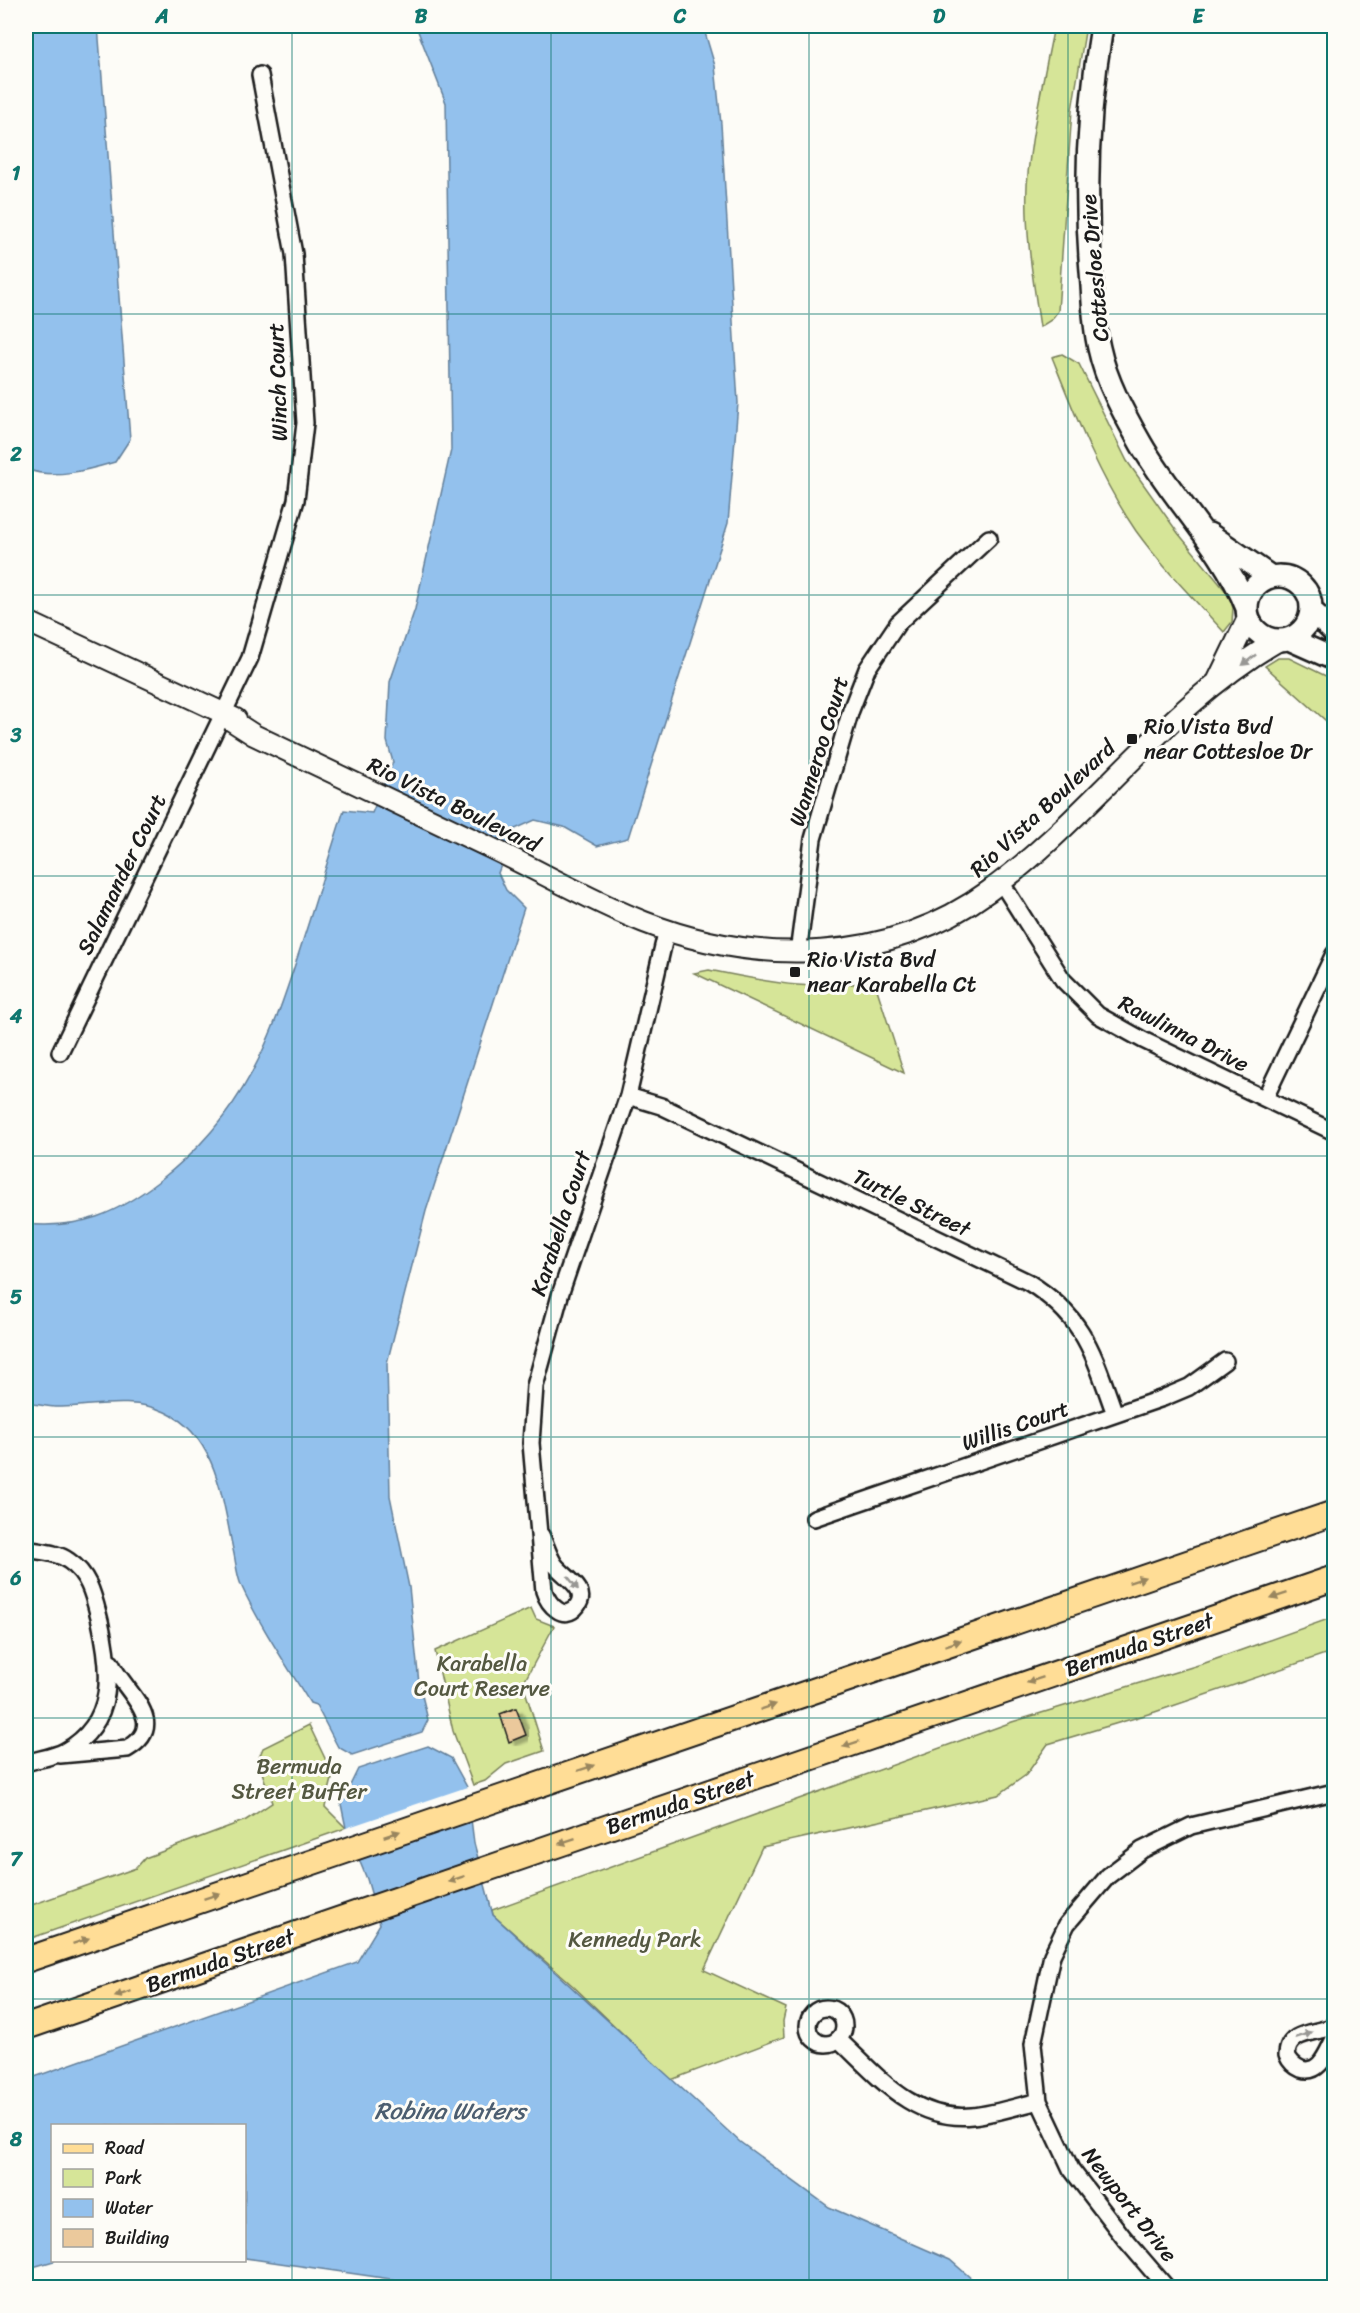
<svg xmlns="http://www.w3.org/2000/svg" width="1360" height="2313" viewBox="0 0 1360 2313" font-family="Sriracha,sans-serif">
<style>
.green{fill:#d6e598;stroke:#79805a;stroke-width:1.5}
.water{fill:#93c1ed;stroke:#637f99;stroke-width:1.5}
.pier{fill:#fdfcf7}
.building{fill:#ebc99c;stroke:#1c1c1c;stroke-width:1.5;filter:url(#shadow)}
.lines{fill:none;stroke-linecap:round;stroke-linejoin:round}
.minor-casing{stroke:#1c1c1c;stroke-width:20}
.tertiary-casing{stroke:#1c1c1c;stroke-width:24}
.secondary-casing{stroke:#1c1c1c;stroke-width:26}
.primary-casing{stroke:#1c1c1c;stroke-width:28}
.minor{stroke:#fdfcf7;stroke-width:15}
.tertiary{stroke:#fdfcf7;stroke-width:20}
.secondary{stroke:#fdfcf7;stroke-width:21}
.primary{stroke:#ffdd96;stroke-width:24}
.oneway{fill:#989794}
.oneway2{fill:#99865f}
.grid{fill:none;stroke:#0f766e;stroke-width:1.5;stroke-opacity:0.55}
.poi-dot{fill:#1c1c1c;stroke:#fdfcf7;stroke-width:2}
.labels{text-anchor:middle;stroke-width:6;stroke-linejoin:round;paint-order:stroke}
.street-label{font-size:22px;fill:#1c1c1c;stroke:#fdfcf7}
.poi-label{font-size:22px;fill:#1c1c1c;stroke:#fdfcf7;text-anchor:start}
.park-label{font-size:22px;fill:#545841;stroke:#fdfcf7}
.water-label{font-size:24px;font-style:italic;fill:#4c5e70;stroke:#fdfcf7}
.neatline{fill:none;stroke:#0f766e;stroke-width:2}
.grid-label{font-size:20px;text-anchor:middle;font-weight:bold;fill:#0f766e}
</style>
<defs>
<filter id="shadow"><feDropShadow dx="6" dy="4" stdDeviation="1.5" flood-color="#0004"/></filter>
</defs>
<rect width="100%" height="100%" fill="#fdfcf7"/>
<filter id="ink" filterUnits="userSpaceOnUse"><feTurbulence type="fractalNoise" baseFrequency=".0167" numOctaves="2"/><feDisplacementMap in="SourceGraphic" scale="12" xChannelSelector="R" yChannelSelector="G"/><feConvolveMatrix kernelMatrix="1 2 1 2 8 2 1 2 1" color-interpolation-filters="sRGB"/></filter>
<g filter="url(#ink)">
<path class="green" d="M1054,26H1086L1072,110L1058,311L1051,320L1040,327C1033,279 1025,233 1027,185C1031,131 1044,78 1054,26Z
M1062,354L1079,364L1127,461L1178,533L1229,595L1233,608L1232,622L1224,632C1194,599 1162,567 1136,531C1099,477 1076,417 1052,357Z
M1278,658H1289L1334,680V728L1265,666Z
M709,970C764,981 819,994 874,980L904,1073L694,973Z
M531,1608L536,1619L554,1626L523,1684L544,1751L506,1764L485,1781L473,1785L453,1731L435,1651Z
M1334,1617V1651L1155,1712L1048,1744L1026,1775L998,1795L762,1847L704,1970L786,2008L783,2021L784,2037L671,2080L573,1986L493,1915L492,1910L1012,1722L1205,1663Z
M309,1725L333,1775L325,1807L346,1828L26,1940V1907L136,1868L145,1858L246,1820L272,1803L258,1760L263,1748Z"/>
<path class="water" d="M26,26H98L130,439L115,462C88,470 53,480 26,469Z
M416,26H703L715,66L721,124L738,403L728,523L628,838L597,846L564,827L535,820L515,829L498,873L506,890L524,908L426,1211L387,1363L390,1496L409,1587L419,1683L428,1720L422,1732L352,1755L338,1747L316,1705L310,1703C286,1664 260,1626 241,1585C237,1575 236,1564 234,1554C223,1504 218,1436 165,1412C133,1397 95,1406 62,1407C50,1408 37,1404 26,1403V1224C81,1229 116,1214 159,1181C246,1114 271,1040 303,940C317,897 330,853 344,810L372,813L393,762L387,741L390,682L415,609L451,450L446,103Z
M428,1746L451,1758L467,1787L474,1843L493,1915L740,2142L829,2207L950,2260L981,2287L431,2288L425,2284L245,2258L244,2126H52L54,2261L26,2269V2080L357,1962L380,1924L367,1879L346,1828L341,1804L358,1769Z"/>
<path class="pier" d="M470,1786L474,1820L356,1861L343,1829Z"/>
<path class="building" d="M516,1708L526,1735L509,1742L500,1714Z"/>
<g class="lines">
<g class="minor-casing">
<path id="minor" d="M1001,882L1063,980L1098,1015L1143,1040L1334,1132
M798,953L813,839L851,710L867,669L898,623L989,538
M60,1052L250,658L296,500L305,423L294,254L260,75
M628,1096L661,1106L1028,1282C1086,1318 1093,1354 1115,1414
M1265,1098L1334,954
M814,1518L1163,1398L1189,1387L1225,1361
M541,1535C546,1545 549,1557 555,1565C564,1577 590,1589 577,1606C564,1623 548,1604 544,1591L531,1443L535,1386L561,1292L628,1096L667,929
M26,1549C40,1552 57,1552 69,1561C90,1575 94,1598 100,1621C111,1670 117,1722 65,1751C54,1757 38,1759 26,1763
M60,1755L127,1749C172,1723 123,1691 111,1663
M808 2026a18 18 0 1 1 36 0a18 18 0 1 1-36 0Z
M1334,2026C1317,2034 1288,2030 1287,2055C1290,2062 1294,2066 1301,2069C1320,2075 1327,2052 1334,2039
M838,2039C877,2075 913,2122 972,2116C994,2114 1018,2106 1039,2101
M1167,2288L1124,2238L1071,2169L1039,2101L1033,2044L1052,1955L1067,1924L1108,1876L1142,1850L1191,1826L1334,1792"/>
</g>
<g class="tertiary-casing">
<path id="tertiary" d="M26,621L236,719
M1218,680L1248,618
M223,715L254,735C334,774 415,811 495,850C543,873 595,903 644,922C757,966 888,965 989,891C1093,815 1166,705 1279,640"/>
</g>
<g class="secondary-casing">
<path id="secondary" d="M1102,26C1088,107 1084,188 1091,271C1093,296 1093,323 1099,348C1106,381 1124,414 1141,444C1173,500 1223,547 1247,608
M1209,534L1271,577
M1247 608a32 32 0 1 1 64 0a32 32 0 1 1-64 0Z
M1311,610L1334,632
M1289,639L1334,659"/>
</g>
<g class="primary-casing">
<path id="primary" d="M26,1960L1334,1513
M26,2027L1334,1578"/>
</g>
<use href="#minor" class="minor"/>
<use href="#tertiary" class="tertiary"/>
<use href="#secondary" class="secondary"/>
<use href="#primary" class="primary"/>
</g>
<defs><path id="oneway-solid" d="M-6-.8H1V-3.2L6.5 0L1 3.2V.8H-6Z" transform="scale(1.5)"/></defs>
<g class="oneway">
<use href="#oneway-solid" transform="translate(1249 660) rotate(142)"/>
<use href="#oneway-solid" transform="translate(573 1583) rotate(52)"/>
<use href="#oneway-solid" transform="translate(1304 2035) rotate(-19)"/>
</g>
<g class="oneway2">
<use href="#oneway-solid" transform="translate(1137 1580) rotate(-19)"/>
<use href="#oneway-solid" transform="translate(1279 1596) rotate(161)"/>
<use href="#oneway-solid" transform="translate(953 1643) rotate(-19)"/>
<use href="#oneway-solid" transform="translate(1035 1680) rotate(161)"/>
<use href="#oneway-solid" transform="translate(768 1707) rotate(-19)"/>
<use href="#oneway-solid" transform="translate(851 1744) rotate(161)"/>
<use href="#oneway-solid" transform="translate(586 1768) rotate(-19)"/>
<use href="#oneway-solid" transform="translate(392 1834) rotate(-19)"/>
<use href="#oneway-solid" transform="translate(567 1841) rotate(161)"/>
<use href="#oneway-solid" transform="translate(456 1879) rotate(161)"/>
<use href="#oneway-solid" transform="translate(212 1896) rotate(-19)"/>
<use href="#oneway-solid" transform="translate(81 1941) rotate(-19)"/>
<use href="#oneway-solid" transform="translate(123 1994) rotate(161)"/>
</g>
</g>
<path class="grid" d="M292,26V2288M551,26V2288M809,26V2288M1068,26V2288M26,314H1334M26,595H1334M26,876H1334M26,1156H1334M26,1437H1334M26,1718H1334M26,1999H1334"/>
<g class="poi-dot">
<rect x="1126" y="733" width="12" height="12" rx="3"/>
<rect x="789" y="966" width="12" height="12" rx="3"/>
</g>
<g class="labels">
<g class="street-label">
<text transform="translate(1094 268) rotate(-95)" y="8">Cottesloe Drive</text>
<text transform="translate(277 382) rotate(-92)" y="8">Winch Court</text>
<text transform="translate(818 751) rotate(-73)" y="8">Wanneroo Court</text>
<text transform="translate(454 804) rotate(26)" y="8">Rio Vista Boulevard</text>
<text transform="translate(1042 808) rotate(-43)" y="8">Rio Vista Boulevard</text>
<text transform="translate(121 874) rotate(-64)" y="8">Salamander Court</text>
<text transform="translate(1184 1033) rotate(27)" y="8">Rawlinna Drive</text>
<text transform="translate(912 1202) rotate(26)" y="8">Turtle Street</text>
<text transform="translate(560 1223) rotate(-72)" y="8">Karabella Court</text>
<text transform="translate(1015 1425) rotate(-19)" y="8">Willis Court</text>
<text transform="translate(1139 1644) rotate(-19)" y="8">Bermuda Street</text>
<text transform="translate(680 1802) rotate(-19)" y="8">Bermuda Street</text>
<text transform="translate(220 1960) rotate(-19)" y="8">Bermuda Street</text>
<text transform="translate(1130 2204) rotate(52)" y="8">Newport Drive</text>
</g>
<g class="poi-label">
<text x="1144" y="734">Rio Vista Bvd<tspan x="1144" dy="25">near Cottesloe Dr</tspan></text>
<text x="807" y="967">Rio Vista Bvd<tspan x="807" dy="25">near Karabella Ct</tspan></text>
</g>
<g class="park-label">
<text x="482" y="1671">Karabella<tspan x="482" dy="25">Court Reserve</tspan></text>
<text x="299" y="1774">Bermuda<tspan x="299" dy="25">Street Buffer</tspan></text>
<text x="635" y="1947">Kennedy Park</text>
</g>
<g class="water-label">
<text x="450" y="2119">Robina Waters</text>
</g>
</g>
<rect width="1360" height="2313" fill="none" stroke="#fdfcf7" stroke-width="66"/>
<rect x="51" y="2124" width="195" height="138" fill="#fdfcf7" stroke="#a3a29f" stroke-width="1.5"/>
<rect x="63" y="2144" width="30" height="9" fill="#ffdd96" stroke="#a3a29f" stroke-width="1.5"/>
<text x="105" y="2154" font-size="18" fill="#1c1c1c">Road</text>
<rect x="63" y="2169" width="30" height="18" fill="#d6e598" stroke="#a3a29f" stroke-width="1.5"/>
<text x="105" y="2184" font-size="18" fill="#1c1c1c">Park</text>
<rect x="63" y="2199" width="30" height="18" fill="#93c1ed" stroke="#a3a29f" stroke-width="1.5"/>
<text x="105" y="2214" font-size="18" fill="#1c1c1c">Water</text>
<rect x="63" y="2229" width="30" height="18" fill="#ebc99c" stroke="#a3a29f" stroke-width="1.5"/>
<text x="105" y="2244" font-size="18" fill="#1c1c1c">Building</text>
<rect x="33" y="33" width="1294" height="2247" class="neatline"/>
<g class="grid-label">
<text x="162" y="23">A</text>
<text x="421" y="23">B</text>
<text x="680" y="23">C</text>
<text x="939" y="23">D</text>
<text x="1198" y="23">E</text>
<text x="16" y="180">1</text>
<text x="16" y="461">2</text>
<text x="16" y="742">3</text>
<text x="16" y="1023">4</text>
<text x="16" y="1304">5</text>
<text x="16" y="1585">6</text>
<text x="16" y="1866">7</text>
<text x="16" y="2146">8</text>
</g>
</svg>
